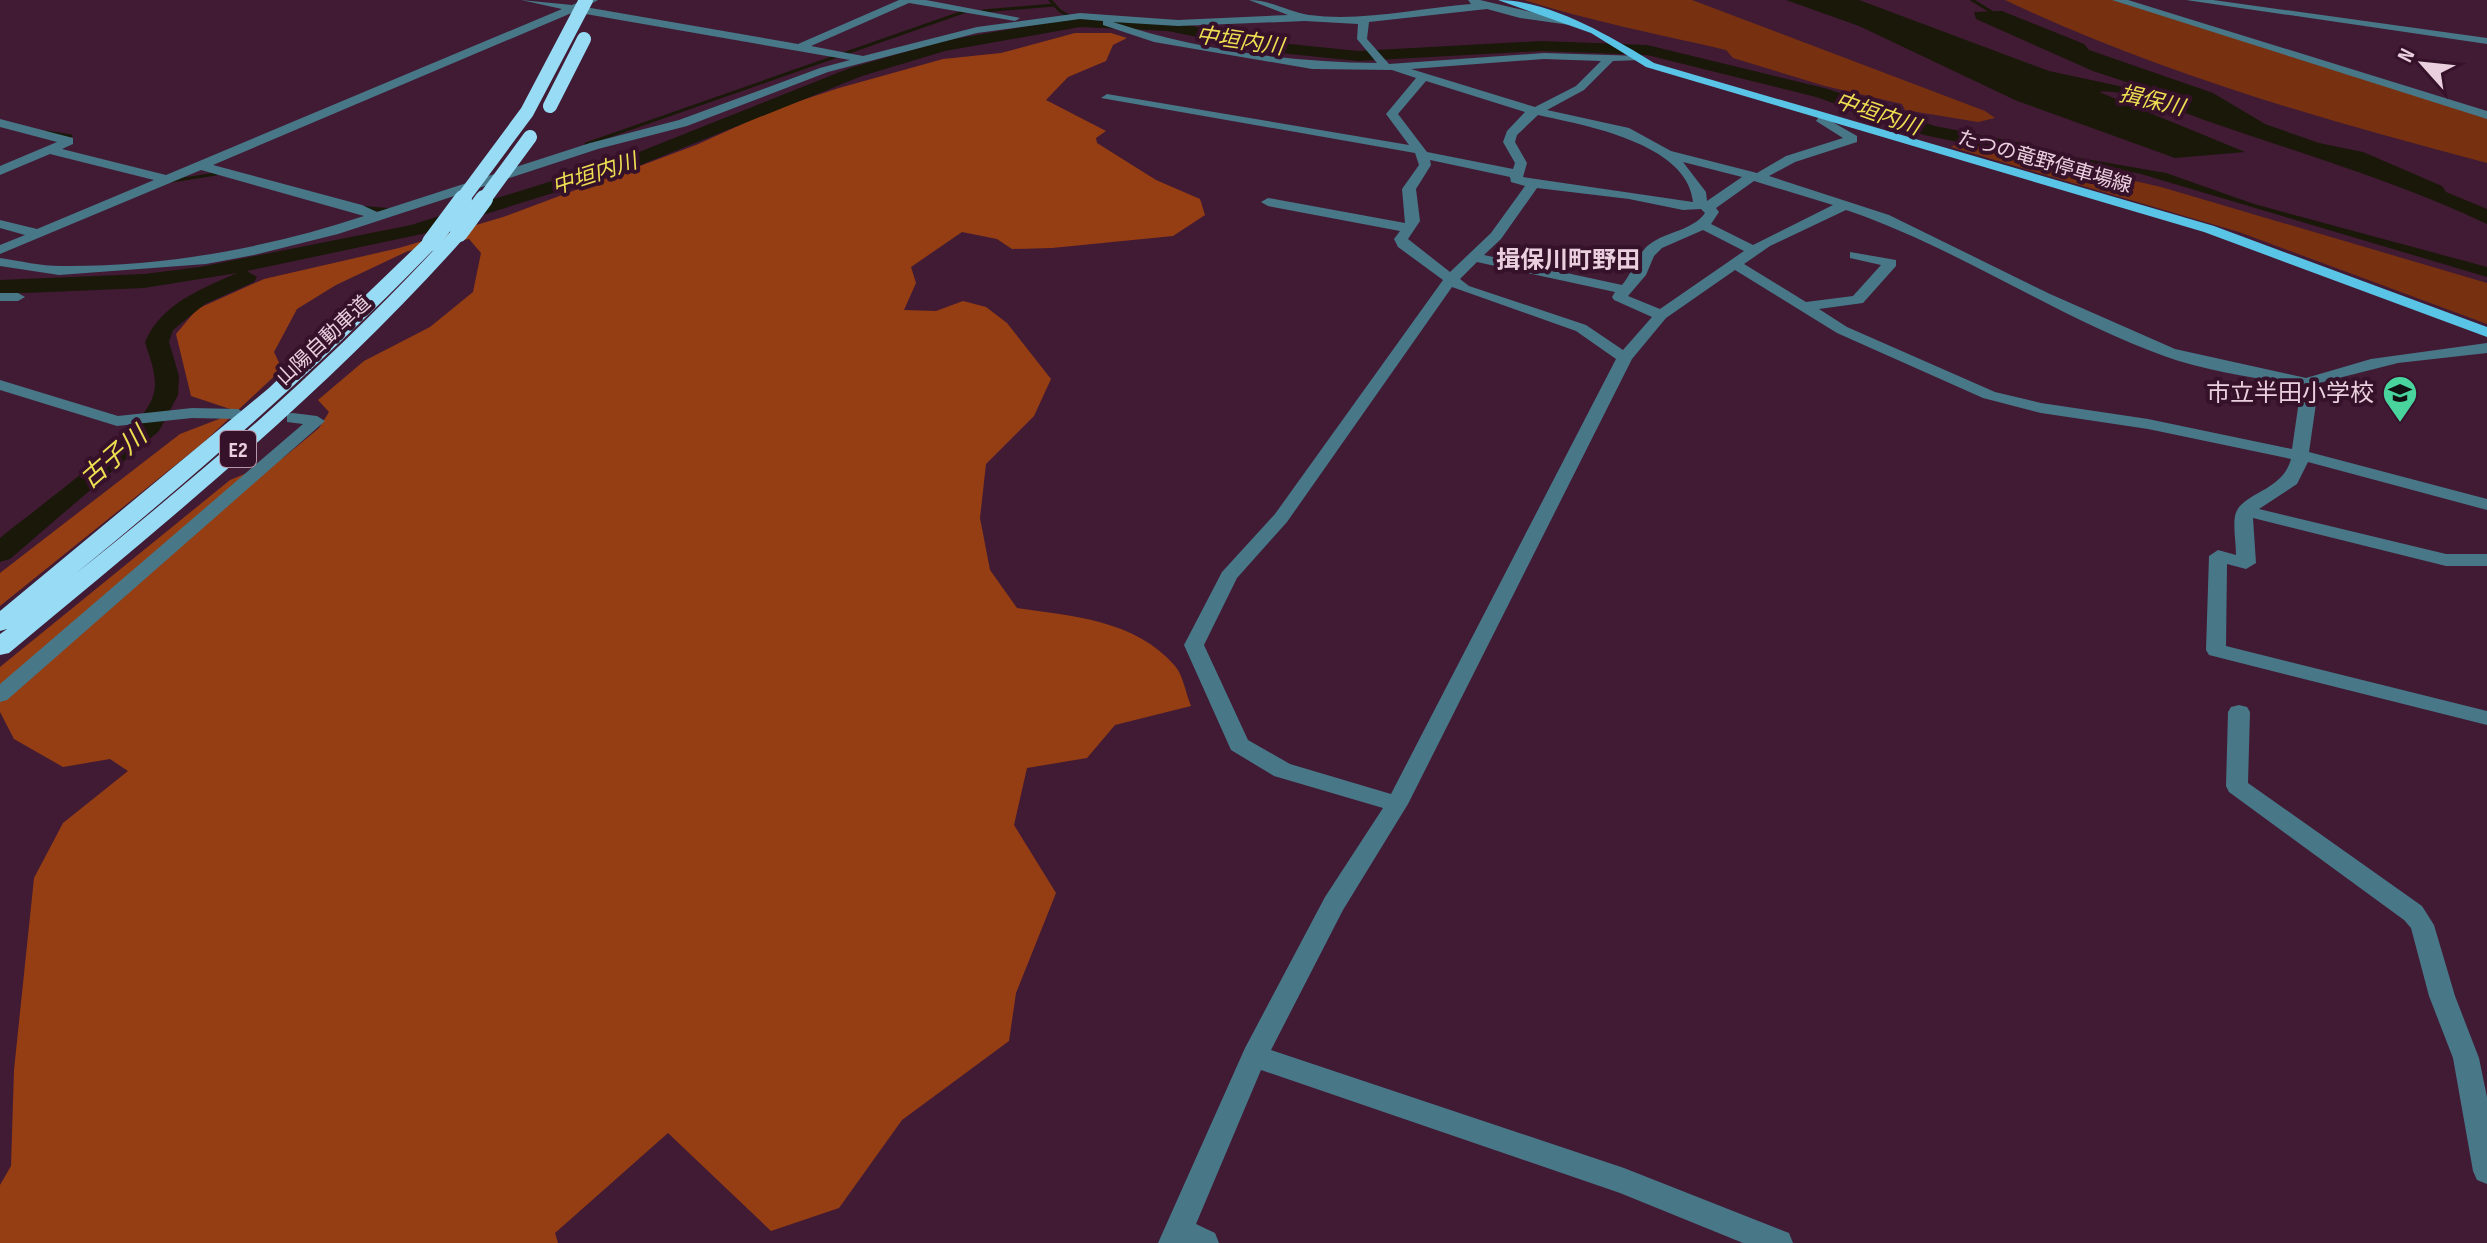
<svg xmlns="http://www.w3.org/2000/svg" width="2487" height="1243" viewBox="0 0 2487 1243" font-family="'Sofia Sans Condensed','Noto Sans JP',sans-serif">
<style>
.green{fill:#773110}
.forest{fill:#953e13}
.water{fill:#191809}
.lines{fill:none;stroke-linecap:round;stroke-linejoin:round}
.stream-far1{stroke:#191809;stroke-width:3}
.stream{stroke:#191809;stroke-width:4}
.river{fill:#191809;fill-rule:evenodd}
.minor{fill:#487788;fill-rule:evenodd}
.major{fill:#5ac4e7;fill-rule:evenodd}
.highway{fill:#97dbf5;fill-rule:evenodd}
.highway-bridge-far1{stroke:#97dbf5;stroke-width:14}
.highway-bridge{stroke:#97dbf5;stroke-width:18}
.labels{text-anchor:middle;stroke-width:8;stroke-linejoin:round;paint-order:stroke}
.far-street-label{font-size:20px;fill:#ead0de;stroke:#36112a}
.far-water-label{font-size:22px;font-style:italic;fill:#eede51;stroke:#36112a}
.shield{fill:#36112a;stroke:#b497a8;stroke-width:2}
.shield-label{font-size:22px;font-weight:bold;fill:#ead0de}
.far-quarter-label{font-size:24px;font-weight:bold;fill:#ead0de;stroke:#36112a}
.poi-label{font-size:24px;fill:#ead0de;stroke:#36112a;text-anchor:end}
.water-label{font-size:26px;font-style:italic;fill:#eede51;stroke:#36112a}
</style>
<rect width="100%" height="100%" fill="#411b34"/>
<path class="green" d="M1524,0H1692L1985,111L1995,118L1978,122L1905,110L1902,104L1825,86L1733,58L1726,50C1658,34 1590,21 1524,0Z
M2005,0H2113L2487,117V163C2324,120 2158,73 2005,0Z
M1962,141L2161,187L2487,283V324L2239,232L1951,147Z"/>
<path class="forest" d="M1075,33H1111L1127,38L1113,45L1106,61L1068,77L1046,100L1106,131L1096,138L1097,143L1156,180L1200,199L1205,215L1173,236L1052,248L1012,249L997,239L962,232L911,267L916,283L904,310L936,311L963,301L986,307L1007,323L1051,379L1034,416L986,464L980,518L990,570L1017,608C1072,616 1136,620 1175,666C1183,675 1186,694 1191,706L1115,725L1087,758L1027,768L1014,825L1056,893L1016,993L1009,1041L902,1120L839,1208L771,1231L668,1133L555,1233L558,1243H0V1185L11,1166L14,1070L34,878L63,823L128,771L110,759L63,767L14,739L0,712V667L230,480L283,458L319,428L329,412L318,400L364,361L430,327L473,292L481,253L469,239L408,251L336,285L297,309L274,352L282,369L204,442L0,606V573L180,434L219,419L230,409L191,396L176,334L197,309L264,279L399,248L503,217L696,145L778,108L839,88L943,59L1001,53Z"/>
<path class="water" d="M1786,0H1859L2049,71L2175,98L2093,71L1976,19L1974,12L2002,11L2084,44L2089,50L2213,93L2265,124L2319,143L2363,152L2442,186L2446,192L2487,209V224C2398,182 2303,154 2210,122C2184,113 2125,88 2099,92L2245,152L2175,158L2015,100L1859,26Z
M1987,142L2166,173L2254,204L2487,267V277L2141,174Z"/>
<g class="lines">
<path class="stream-far1" d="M1050,0L1060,11L1080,22
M1972,0L1995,14
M983,11L1054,5
M47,132L71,136
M586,144L969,10
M165,182L216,174"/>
<path class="stream" d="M365,208L387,210"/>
<path class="river" d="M1080,17L1168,21L1270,42L1358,51L1541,41L1647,45L1828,89L1935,126L2026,144L2035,150L2026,156L1924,135L1816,97L1647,55L1541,51L1358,61L1270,52L1168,31L1080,27L945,51L862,76L633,168L422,234L247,271L257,277L254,282L205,304L173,330L169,342L179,376L178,395L159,431L10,559L0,562V538C36,508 140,436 153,396C159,379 150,359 145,342C161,304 201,289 237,273L144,288L0,294V280L144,274L200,267L411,225L619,160L850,68L943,41Z"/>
<path class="minor" d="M521,0L572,5L584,0H598L585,7L798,44L899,0H926L1020,18L1015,21L909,3L811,46L863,56L977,27L1080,13L1178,20L1288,15L1249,0C1271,0 1288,12 1309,15C1363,22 1418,8 1471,4L1468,0H1480L1575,22L1570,25L1520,18L1487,9L1369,22L1367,39L1389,64L1544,53L1641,56V60L1613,61L1584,90L1547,110L1629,128L1671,151L1757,173L1786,156L1843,138L1816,121L1821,114H1829V120L1857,136V142L1795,162L1769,176L1889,215L2050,294L2175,349L2306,378L2371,359L2487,343V353L2398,363L2319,383L2309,452L2487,499V510L2308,462L2297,484L2259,509L2446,554H2487V566H2446L2253,518L2256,563L2246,569L2227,564L2226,646L2487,711V725L2209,655L2206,650L2209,556L2218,550L2236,555C2236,543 2233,527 2235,516C2240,492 2282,493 2291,459L2148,429L2041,413L1983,398L1837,333L1735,270L1666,318L1632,359L1408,804L1343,910L1271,1050L1624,1168L1789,1233L1793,1243H1743L1620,1193L1261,1070L1196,1224L1215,1233L1219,1243H1158L1245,1048L1325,897L1383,808L1274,776L1231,750L1184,645L1222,572L1275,514L1443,280L1398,247L1394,239L1400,231L1268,206L1261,202L1268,198L1405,223L1402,189L1419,165L1415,153L1101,98L1107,94L1409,145L1386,114L1416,78L1392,70L1312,69L1154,42L1103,25V21L1080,19L977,33L828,72L687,126L598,149L338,234L254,255L206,264L59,275L0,266V258C20,261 41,266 61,266C164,267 267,248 364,216L201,170L0,254V245L25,235L0,228V220L37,229L154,180L50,154L0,175V166L57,142L0,127V119L73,138V144L62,149L166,175L562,9ZM574,12L850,60L820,68L679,120L590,143L377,212L362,205L213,165ZM1305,21L1358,24L1357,39L1377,63C1289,62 1197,50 1113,22L1178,26ZM1544,59L1601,61L1576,86L1535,107L1411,69ZM1426,81L1525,112L1507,131L1503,142L1515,163L1513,169L1427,152L1398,114ZM1538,115C1583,125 1688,143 1693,202L1523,177L1527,163L1515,142L1517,135ZM1430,160L1510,177L1511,182L1525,186L1491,233L1450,272L1408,239L1420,221L1416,189L1431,165ZM1683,162L1742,177L1707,201L1706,192ZM1754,181L1833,205L1753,245L1711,224L1719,212L1716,208ZM1537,188L1629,199L1683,210L1701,209L1705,213C1692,231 1667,231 1650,244C1638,252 1633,272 1622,285L1484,255L1501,239ZM1846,210C1956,247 2054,316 2164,356C2207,372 2257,377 2301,387L2292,449L2148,419L2041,403L1995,392L1847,327L1819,309L1863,303L1896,266V260L1850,252V258L1881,265L1853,296L1806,302L1744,264L1770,246ZM1703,230L1744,251L1660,309L1628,296L1646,275L1654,256L1662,248ZM1477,262L1615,292L1612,297L1614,300L1652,317L1623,350L1586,325L1469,286L1460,279ZM1452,287L1576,331L1616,359L1391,794L1290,764L1248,740L1204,645L1237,578L1287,522Z
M2112,0H2128L2487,111V119Z
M2186,0H2213L2487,38V44Z
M0,293H18L25,297L18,301H0Z
M0,380L118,416L192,408L238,409L246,414L238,419L192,418L117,426L0,390Z
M293,413L317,416L325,421L7,700L0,702V684L303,424L287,422V414Z
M2239,705L2247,707L2250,712L2248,783L2422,906L2434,925L2455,996L2479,1058L2487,1097V1184L2477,1180L2473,1171L2453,1058L2429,996L2411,928L2404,920L2229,792L2226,786L2228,712L2231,707Z"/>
<path class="major" d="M1498,0C1549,0 1612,37 1654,63L2214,226L2487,327V337L2204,232L1646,67L1591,33Z"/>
<path class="highway" d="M459,228L467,233L465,237C327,392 168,521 9,653L0,655V634L7,629L0,631V611L269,388L425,238H437V246C323,364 201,471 74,575C208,468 337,357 453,229Z"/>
<path class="highway-bridge-far1" d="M550,106L584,39
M461,201L527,112L586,0
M483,201L530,137"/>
<path class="highway-bridge" d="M459,233L484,199
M431,242L463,199"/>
</g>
<defs>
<g id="school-pin" transform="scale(1.8)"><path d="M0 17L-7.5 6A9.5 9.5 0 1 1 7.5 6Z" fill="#49d49d" stroke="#36112a"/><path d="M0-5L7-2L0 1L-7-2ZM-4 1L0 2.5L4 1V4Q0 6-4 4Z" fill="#111"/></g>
</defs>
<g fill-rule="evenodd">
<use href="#school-pin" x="2400" y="393"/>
</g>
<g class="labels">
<g class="far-street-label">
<text transform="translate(2045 161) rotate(16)" y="7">たつの竜野停車場線</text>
<text transform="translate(323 340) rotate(-43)" y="7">山陽自動車道</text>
</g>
<g class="far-water-label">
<text transform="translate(1240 40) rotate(8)" y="8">中垣内川</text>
<text transform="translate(2152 100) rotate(13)" y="8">揖保川</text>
<text transform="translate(1878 113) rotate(19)" y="8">中垣内川</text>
<text transform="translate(594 173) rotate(-18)" y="8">中垣内川</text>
</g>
<rect class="shield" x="220" y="431" width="36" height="36" rx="6"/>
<g class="shield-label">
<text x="238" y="457">E2</text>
</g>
<g class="far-quarter-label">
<text x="1568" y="268">揖保川町野田</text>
</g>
<g class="poi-label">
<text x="2374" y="401">市立半田小学校</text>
</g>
<g class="water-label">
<text transform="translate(113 457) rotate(-41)" y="9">古子川</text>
</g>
</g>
<g transform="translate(2423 64) rotate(297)" stroke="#36112a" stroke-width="6" paint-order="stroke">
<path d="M0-6L14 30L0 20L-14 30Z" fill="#ead0de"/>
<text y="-12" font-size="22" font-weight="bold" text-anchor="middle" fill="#ead0de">N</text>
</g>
</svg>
